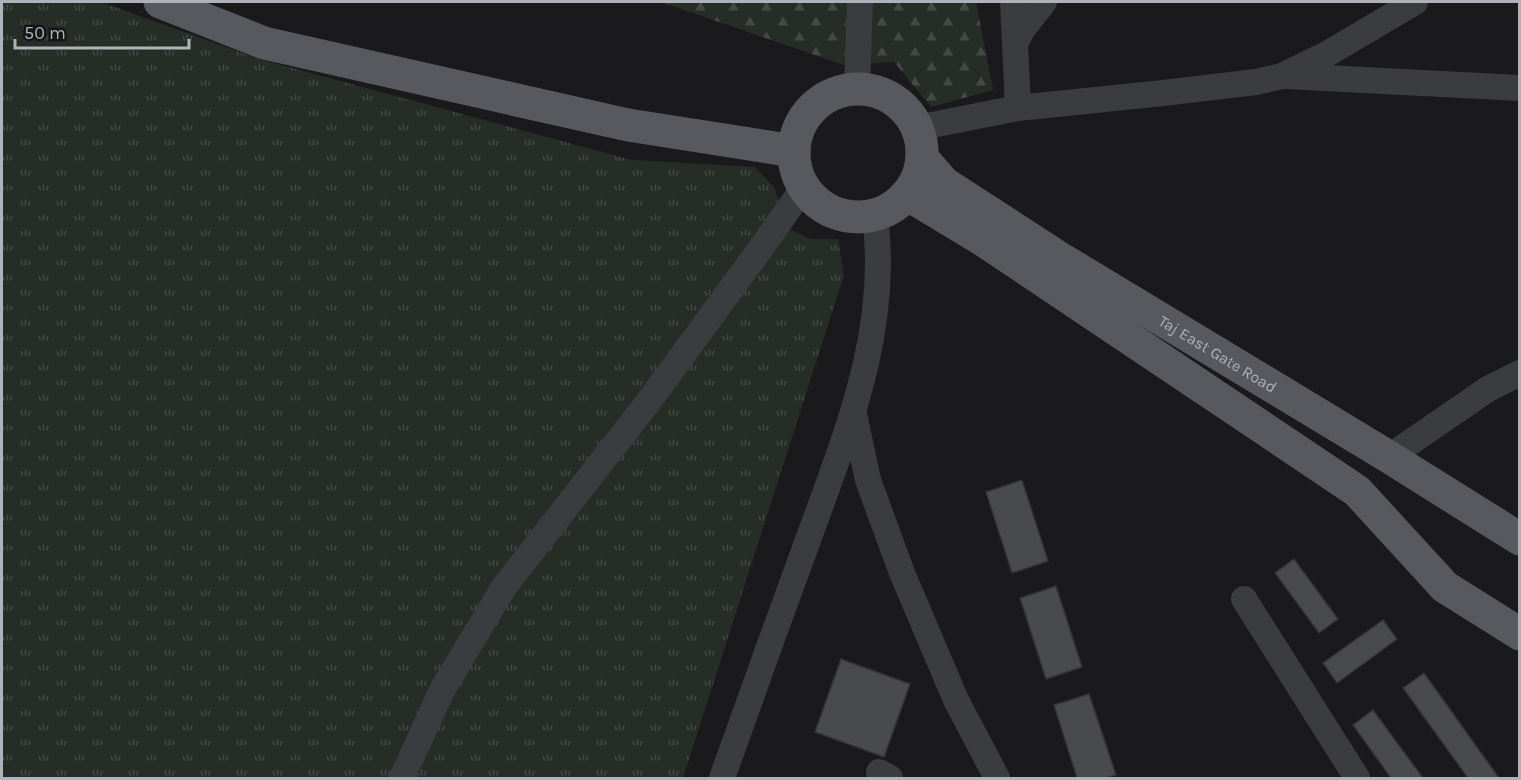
<svg xmlns="http://www.w3.org/2000/svg" width="1521" height="780" viewBox="0 0 1521 780" font-family="Karla,sans-serif">
<style>
.grass{fill:url(#grass-tufts)}
.forest{fill:url(#forest-firs)}
.building{fill:#494a4e;stroke:#343438;stroke-width:1.5}
.lines{fill:none;stroke-linecap:round;stroke-linejoin:round}
.minor{stroke:#3b3c40;stroke-width:26}
.major{stroke:#58595f;stroke-width:33}
.labels{text-anchor:middle;stroke-width:4.5;stroke-linejoin:round;paint-order:stroke}
.street-label{font-size:16px;fill:#aeb2ba;stroke:#151517}
</style>
<defs>
<pattern id="grass-tufts" width="24" height="20" patternUnits="userSpaceOnUse" patternTransform="scale(1.5)"><rect width="24" height="20" fill="#262d27"/><path d="M3 7l-1-3M5 7V3M7 7l1-3M15 17l-1-3M17 17v-4M19 17l1-3" fill="none" stroke="#434944"/></pattern>
<pattern id="forest-firs" width="22" height="20" patternUnits="userSpaceOnUse" patternTransform="scale(1.5)"><rect width="22" height="20" fill="#262d27"/><path d="M5 1l3.5 6h-7zM16 11l3.5 6h-7z" fill="#434944"/></pattern>
</defs>
<rect width="100%" height="100%" fill="#1a1a1c"/>
<path class="grass" d="M2,2H101L259,59L632,160L755,167L774,187L789,229L810,239H838L844,275L683,778H2Z"/>
<path class="forest" d="M661,2H976L993,90L931,107L894,62L844,65Z"/>
<path class="building" d="M1022,480L1048,561L1012,573L986,492Z
M1294,559L1338,619L1319,633L1275,573Z
M1056,586L1082,667L1046,679L1020,598Z
M1383,620L1397,639L1337,683L1323,663Z
M841,659L910,684L884,757L815,732Z
M1424,673L1499,778H1468L1403,688Z
M1089,694L1116,775L1105,778H1077L1054,705Z
M1373,710L1423,778H1391L1353,725Z"/>
<g class="lines">
<path class="minor" d="M1013,2L1015,44
M1286,76L1520,88
M857,89L860,2
M1018,108L1015,44L1022,30L1044,2
M917,128L1018,108L1163,93L1256,82L1282,76L1327,54L1415,2
M854,414L868,480L902,573L956,700L997,778
M1389,457L1488,389L1520,373
M1244,599L1357,778
M879,772L890,778
M402,778L442,690L504,587L649,401L761,248L804,187
M722,778C750,699 779,619 808,540C847,432 890,331 875,215"/>
<g class="major">
<path d="M160,2L264,43L628,125L794,151"/>
<circle cx="858" cy="153" r="64"/>
<path id="s1" d="M922,158L944,183L1058,257L1389,457L1520,539"/>
<path d="M907,194L980,238L1357,491L1445,587L1520,634"/>
</g>
</g>
<g class="labels">
<g class="street-label">
<text dy="6" stroke="none"><textPath href="#s1" startOffset="356">Taj East Gate Road</textPath></text>
</g>
</g>
<rect width="1521" height="780" fill="none" stroke="#aeb2ba" stroke-width="6"/>
<path d="M15 39v9h174v-9" fill="none" stroke="#aeb2ba" stroke-width="3"/>
<text x="24" y="39" font-size="18" fill="#aeb2ba" stroke="#151517" stroke-width="4.5" paint-order="stroke">50 m</text>
</svg>
